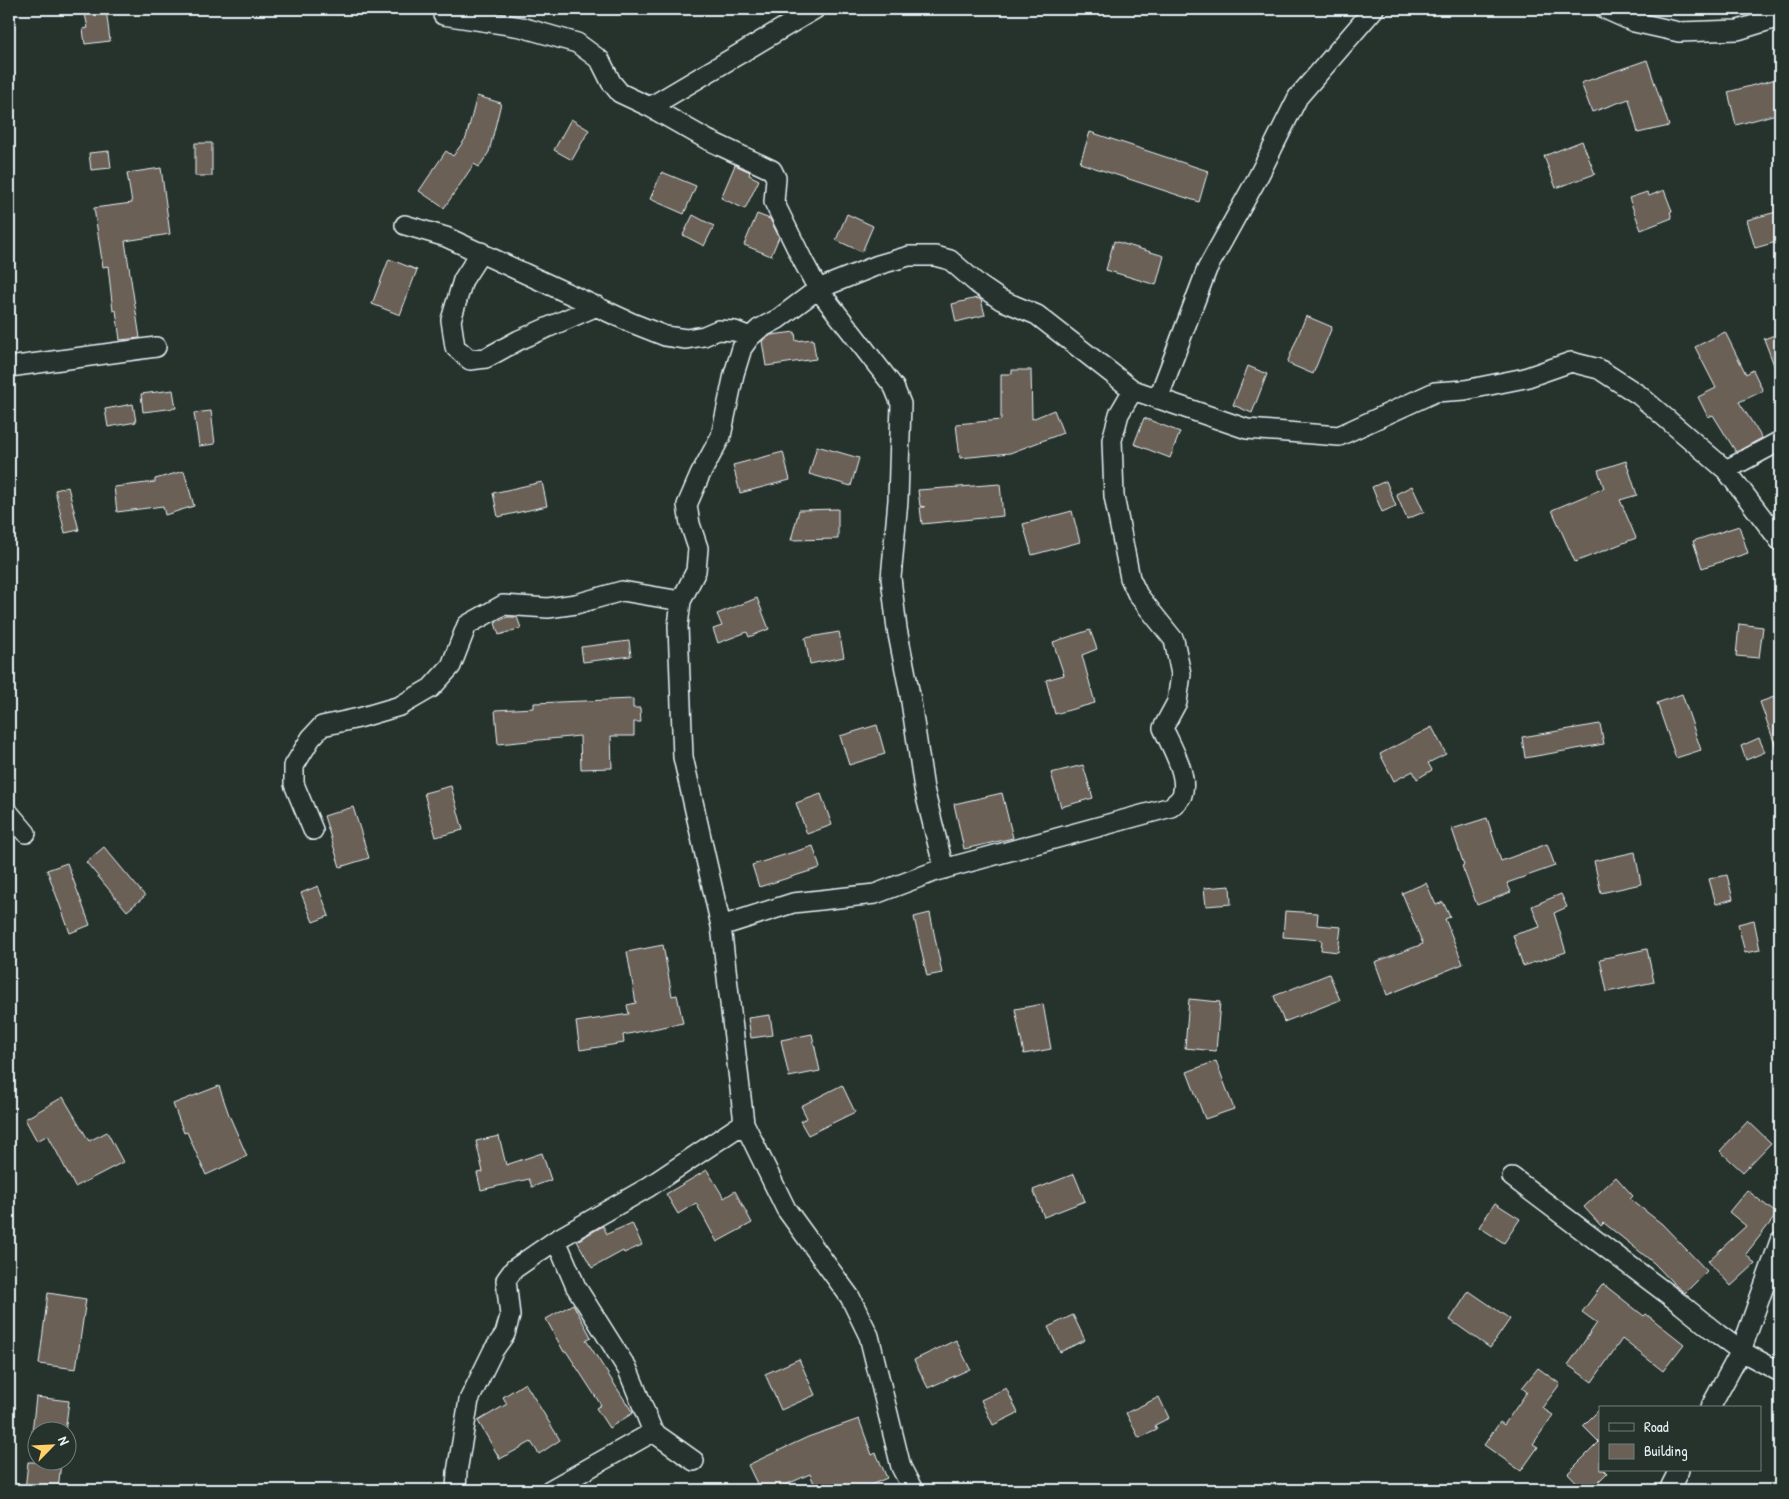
<svg xmlns="http://www.w3.org/2000/svg" width="1789" height="1499" viewBox="0 0 1789 1499" font-family="'Patrick Hand',sans-serif">
<style>
.building{fill:#6b6055;stroke:#e8f1f8}
.lines{fill:none;stroke-linecap:round;stroke-linejoin:round}
.minor-casing{stroke:#e8f1f8;stroke-width:22}
.minor{stroke:#26332d;stroke-width:19}
</style>
<rect width="100%" height="100%" fill="#26332d"/>
<filter id="ink" filterUnits="userSpaceOnUse"><feTurbulence type="fractalNoise" baseFrequency=".02" numOctaves="2"/><feDisplacementMap in="SourceGraphic" scale="10" xChannelSelector="R" yChannelSelector="G"/><feConvolveMatrix kernelMatrix="1 2 1 2 8 2 1 2 1" color-interpolation-filters="sRGB"/></filter>
<g filter="url(#ink)">
<path class="building" d="M84,9H106L110,41L85,44L83,29L88,28Z
M1647,60L1669,126L1638,133L1629,99L1592,112L1581,83Z
M1780,78V113L1736,125L1728,92Z
M477,96L501,103L489,152L479,167L474,164L444,208L419,191L446,151L453,156L466,138Z
M571,119L589,130L572,160L554,150Z
M1090,132L1208,171L1199,202L1080,163Z
M1582,141L1595,174L1556,188L1544,156Z
M195,143H212V176H195Z
M109,151L111,168L91,170L89,153Z
M735,165L750,172L749,175L759,180L745,209L721,198Z
M161,168L170,234L125,241L140,338L120,340L116,310L113,311L108,266L103,267L94,208L132,203L127,173Z
M662,172L696,186L684,214L650,199Z
M1664,190L1672,211L1670,212L1672,218L1641,230L1629,198L1647,192L1649,196Z
M1776,212L1780,229V241L1755,248L1747,220Z
M757,214L770,219L779,237L771,256L744,245Z
M847,214L873,226L862,252L836,240Z
M693,215L714,226L704,246L683,235Z
M1114,241L1164,256L1156,285L1106,270Z
M389,259L417,270L400,315L372,304Z
M977,298L981,300L985,315L956,322L952,304Z
M1306,316L1332,327L1313,374L1287,363Z
M795,332L796,341L813,339L816,359L766,366L762,341L771,335Z
M1725,332L1746,374L1753,370L1763,391L1739,402L1762,438L1736,452L1713,415L1708,417L1698,397L1716,388L1695,347Z
M1780,333V377L1779,378L1764,339Z
M1248,366L1267,374L1252,413L1233,405Z
M1012,370H1031L1032,419L1054,410L1063,433L1010,453L960,458L956,424L1001,420V374H1012Z
M173,390L176,408L143,412L141,394Z
M133,404L136,422L108,427L105,409Z
M211,411L215,444L199,446L194,413Z
M1144,418L1180,432L1170,458L1134,444Z
M817,446L859,458L851,486L809,474Z
M783,452L790,480L740,493L733,465Z
M1626,461L1637,495L1620,500L1636,538L1575,562L1552,510L1604,488L1598,470Z
M184,471L194,506L165,515L163,506L117,512L114,487L155,482V479Z
M1386,481L1396,506L1382,512L1372,487Z
M542,482L547,506L498,517L493,493Z
M1000,484L1003,516L922,524L920,507H925L920,506L918,490Z
M1412,486L1424,512L1407,519L1396,494Z
M68,487L79,530L65,533L55,490Z
M838,509V539L791,540L799,510Z
M1072,511L1080,542L1032,555L1023,524Z
M1739,526L1748,553L1702,568L1693,541Z
M757,598L769,629L749,637L747,632L718,643L713,629L722,626L717,614Z
M507,617H517L521,628L499,635L495,623Z
M1739,624L1763,627L1759,658L1736,656Z
M1090,630L1097,649L1082,655L1095,703L1055,714L1046,680L1064,675L1053,642Z
M839,632L844,657L810,664L805,638Z
M629,641L631,656L583,662L581,647Z
M1682,694L1701,750L1676,758L1657,703Z
M1780,695V752L1778,753L1760,702Z
M633,699V708H640L641,722H634V736H611L612,768L581,769L580,736L498,744L495,710L534,708V703Z
M1600,724L1604,744L1525,758L1522,737Z
M877,725L885,754L849,765L840,736Z
M1432,727L1446,754L1428,763L1432,770L1417,779L1413,771L1394,781L1380,754Z
M1759,738L1765,752L1746,760L1741,746Z
M1083,765L1093,798L1061,807L1051,773Z
M451,786L463,830L436,837L424,793Z
M1002,793L1013,838L964,849L954,804Z
M821,794L832,825L807,834L796,803Z
M353,807L369,858L340,867L324,816Z
M1487,818L1501,861L1547,844L1555,866L1507,883L1511,892L1477,905L1462,866L1464,865L1452,829Z
M813,846L820,868L759,887L752,865Z
M104,847L145,896L127,911L86,862Z
M1635,852L1641,884L1601,893L1594,861Z
M67,863L90,925L70,933L47,870Z
M1727,875L1733,899L1716,904L1709,879Z
M1426,883L1436,905L1443,902L1450,917L1445,919L1463,964L1387,995L1375,962L1423,944L1402,893Z
M318,886L329,916L313,922L301,893Z
M1230,886L1231,904L1206,906L1204,888Z
M1561,894L1567,907L1554,913L1566,952L1523,966L1513,935L1540,927L1532,906Z
M1285,911L1318,913L1317,925L1341,927L1338,952L1321,950L1322,940L1283,937Z
M930,913L942,973L927,976L914,917Z
M1754,920L1760,950L1745,953L1738,924Z
M663,945L672,996L677,995L683,1023L623,1035L624,1043L580,1050L576,1022L629,1014L627,1005L636,1003L627,952Z
M1647,949L1654,982L1607,992L1600,959Z
M1329,974L1340,1000L1284,1022L1274,996Z
M1189,999L1220,1002L1216,1051L1185,1048Z
M1043,1004L1051,1049L1024,1054L1015,1009Z
M770,1015L773,1035L751,1038L748,1018Z
M812,1034L820,1071L789,1077L781,1040Z
M1216,1061L1234,1109L1205,1119L1187,1072Z
M842,1085L855,1112L808,1135L800,1121L807,1118L801,1106Z
M219,1086L229,1115L247,1156L206,1175L187,1132L184,1133L173,1104Z
M63,1097L89,1141L107,1132L123,1162L75,1187L48,1135L37,1141L25,1119Z
M1748,1121L1771,1143L1743,1172L1720,1151Z
M499,1136L506,1165L542,1153L551,1180L532,1187L529,1179L481,1190L477,1173L483,1172L476,1141Z
M707,1170L724,1198L735,1191L752,1223L717,1242L696,1203L678,1214L666,1194Z
M1074,1174L1085,1201L1044,1217L1033,1190Z
M1616,1177L1633,1196L1630,1199L1662,1224L1707,1271L1685,1293L1676,1286L1654,1263L1604,1223L1601,1226L1584,1207Z
M1747,1190L1777,1214L1746,1254L1755,1264L1731,1286L1708,1261L1746,1226L1729,1212Z
M1495,1203L1520,1219L1504,1243L1479,1227Z
M632,1223L642,1245L624,1253L623,1251L592,1268L577,1241L603,1226L607,1234Z
M1603,1284L1644,1316L1646,1314L1684,1344L1663,1371L1622,1339L1592,1382L1568,1365L1597,1323L1582,1312Z
M1469,1291L1510,1319L1490,1348L1450,1320Z
M48,1293L86,1299L76,1369L39,1364Z
M573,1304L591,1337L586,1340L633,1413L609,1428L596,1408L601,1405L566,1351L564,1352L546,1319Z
M1073,1315L1085,1340L1060,1352L1048,1327Z
M956,1340L970,1369L928,1388L914,1360Z
M799,1359L815,1395L781,1410L765,1374Z
M1538,1368L1560,1384L1542,1408L1553,1415L1533,1444L1538,1447L1521,1471L1484,1445L1500,1422L1504,1425L1527,1392L1522,1388Z
M525,1383L560,1440L539,1454L531,1442L500,1459L478,1421L507,1404L503,1397Z
M1006,1388L1018,1413L993,1425L981,1400Z
M36,1397L69,1401L65,1432H32Z
M1159,1397L1169,1418L1155,1425L1157,1430L1139,1438L1126,1413Z
M1600,1409V1470H1604L1607,1473L1590,1490H1584L1568,1473L1599,1442L1583,1426Z
M859,1419L872,1455L876,1453L887,1478L859,1490H817L810,1474L774,1490H760L748,1465L808,1437Z
M28,1462H61L58,1490H25Z"/>
<g class="lines">
<g class="minor-casing">
<path id="minor" d="M1605,9L1634,22L1679,32L1738,30L1780,17
M443,15L521,27L577,43L600,60L611,82L620,93L650,107L708,140L772,170L776,178L774,202L803,261L818,289L894,387L901,404L898,500L891,578L897,629L910,695L924,789L944,869
M650,107L815,9
M405,225L446,237L632,323L665,336L686,339L704,336L718,330L735,331L750,337
M481,252L463,280L451,320L455,347L470,360L486,358L519,340L597,306
M9,367L156,347
M1158,399L1207,269L1259,175L1298,97L1374,9
M1726,470L1780,441
M9,813L26,833
M313,830L294,784V766L311,738L322,726L359,718L400,706L431,688L451,666L467,625L503,605L548,608L576,604L622,591L681,601
M721,926L793,903L875,894L936,871L1171,807C1175,803 1180,800 1182,795C1189,776 1171,746 1163,728L1177,702L1181,674L1174,640L1138,595L1130,578L1114,496L1112,440L1119,414L1133,390
M1512,1177L1682,1305L1719,1335L1741,1351L1780,1372
M556,1240L576,1287L628,1370L653,1432L694,1461
M1710,1408L1741,1351L1780,1241
M456,1490L457,1472L469,1400L493,1351L505,1334L510,1316L506,1280L514,1269L556,1240L647,1188L744,1123
M550,1490L653,1432
M913,1490L901,1467L869,1336L850,1297L786,1209L744,1123L721,926L683,757L678,626L681,601L696,571L698,548L690,524L687,505L700,475L721,436L734,374L742,348L750,337L759,329L778,319L818,289L878,265L909,256H935L950,260L979,285L1001,300L1037,315L1133,390L1247,429L1339,436L1435,392L1465,390L1525,378L1571,362L1599,369L1639,395L1726,470L1780,541
M1669,1490L1679,1470"/>
</g>
<use href="#minor" class="minor"/>
</g>
</g>
<rect width="1789" height="1499" fill="none" stroke="#26332d" stroke-width="30"/>
<rect x="15" y="15" width="1759" height="1469" fill="none" stroke="#e8f1f8" stroke-width="2" filter="url(#ink)"/>
<rect x="1599" y="1406" width="162" height="65" fill="#26332d" stroke="#747f7e"/>
<rect x="1609" y="1423" width="25" height="8" fill="#26332d" stroke="#747f7e"/>
<text x="1644" y="1432" font-size="15" fill="#e8f1f8">Road</text>
<rect x="1609" y="1444" width="25" height="15" fill="#6b6055" stroke="#747f7e"/>
<text x="1644" y="1456" font-size="15" fill="#e8f1f8">Building</text>
<g transform="translate(52 1446) rotate(66)"><circle r="24" fill="#26332d" stroke="#747f7e"/>
<path d="M0-4L9 19L0 12L-9 19Z" fill="#ffd166"/>
<text y="-8" font-size="14" font-weight="bold" text-anchor="middle" fill="#e8f1f8">N</text>
</g>
</svg>
